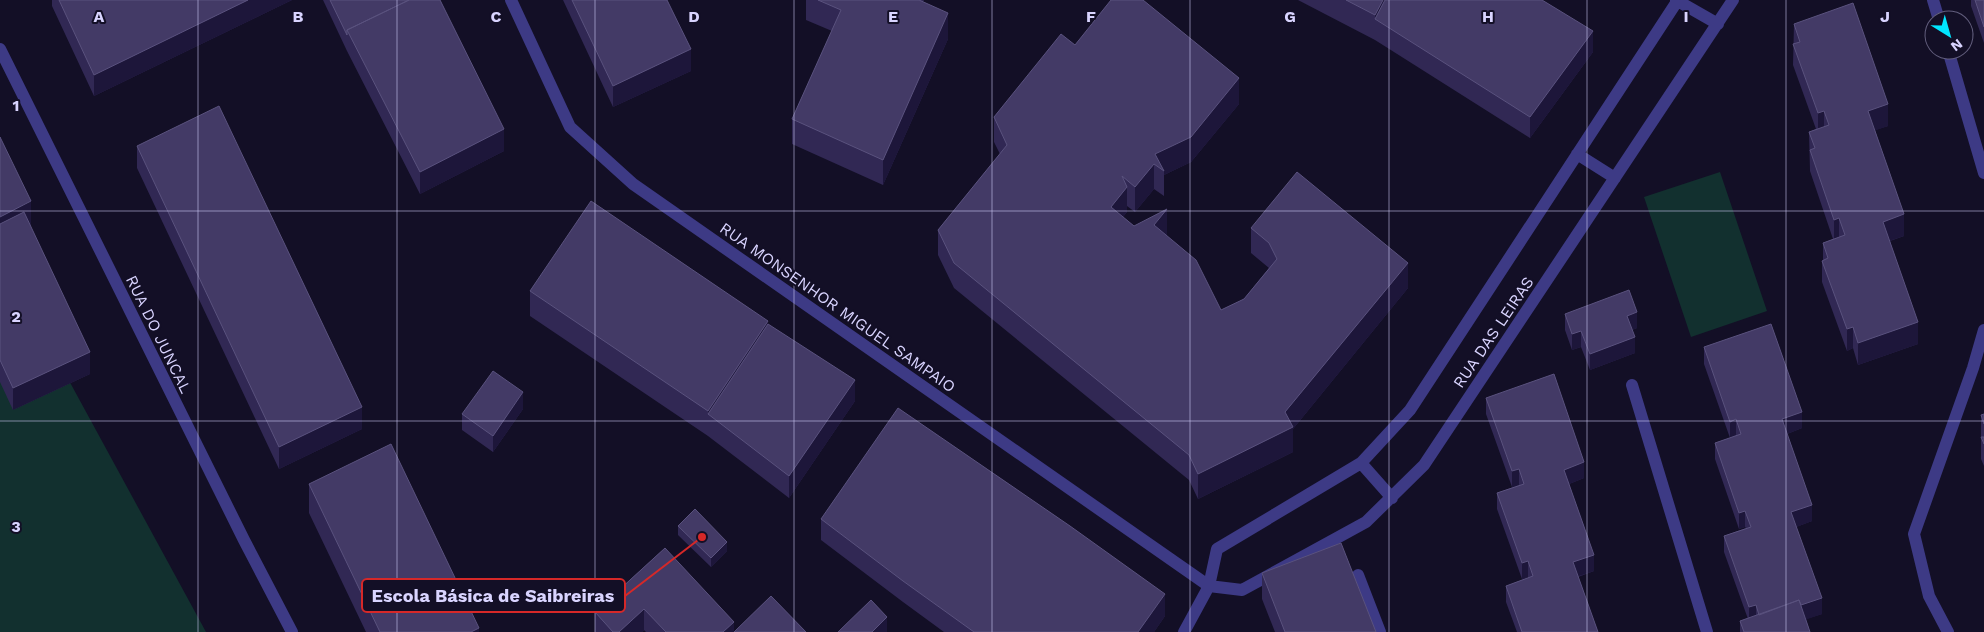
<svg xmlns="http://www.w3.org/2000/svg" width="1984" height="632" viewBox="0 0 1984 632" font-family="'Work Sans',sans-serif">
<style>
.green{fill:#12302f}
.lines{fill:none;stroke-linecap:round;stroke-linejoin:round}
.service{stroke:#3d3a85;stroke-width:12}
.minor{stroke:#3d3a85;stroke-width:12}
.wall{fill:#312854}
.shaded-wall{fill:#1d163a}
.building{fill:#433a66;stroke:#5a527e}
.grid{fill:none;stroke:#d9d4ff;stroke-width:1;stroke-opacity:0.55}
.labels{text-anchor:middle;stroke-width:4;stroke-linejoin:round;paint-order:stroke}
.street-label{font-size:16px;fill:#d9d4ff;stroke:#130f26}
.grid-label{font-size:16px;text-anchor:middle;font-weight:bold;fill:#d9d4ff;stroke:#130f26;stroke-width:4;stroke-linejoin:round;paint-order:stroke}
.leader{fill:none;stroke:#d62828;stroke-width:2}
.callout-dot{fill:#d62828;stroke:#130f26;stroke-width:2}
.callout{fill:#130f26;stroke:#d62828;stroke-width:2}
.callout-label{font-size:18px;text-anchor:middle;font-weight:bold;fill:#d9d4ff}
</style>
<rect width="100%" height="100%" fill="#130f26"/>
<path class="green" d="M1720,172L1767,311L1691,337L1644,197Z
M0,254L206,632H0Z"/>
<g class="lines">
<path class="service" d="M1933,0L1939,20
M1948,50L1984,173
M1632,385L1707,632
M1358,575L1380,632
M1948,632L1929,596L1914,534L1973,368L1984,330"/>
<path class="minor" d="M511,0L570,127L633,184L1209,586L1242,590L1366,522L1424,465L1733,0
M1676,0L1718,24
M0,49L244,540L292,632
M1577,154L1615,178
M1361,463L1392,498
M1184,632L1209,586L1217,549L1361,463L1410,410L1678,0"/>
</g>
<path class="wall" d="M52,0H292L94,96L52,6Z
M323,0H440L504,151L420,194L347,51Z
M563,0H667L691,71L613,107Z
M806,0H924L923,2L948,39L883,185L792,144V119L832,31L806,20Z
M1298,0H1542L1593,52L1530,138L1375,40Z
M1971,0H1984V43L1971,6Z
M1794,24L1888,126L1875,130L1904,236L1890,241L1918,344L1858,365L1853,348L1847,351L1822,282V261L1823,260V243L1833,239L1810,171L1809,132L1816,129L1793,65Z
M1075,45L1239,104L1191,162L1164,175V196L1154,189L1135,212L1127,206V212L1123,217L1134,226L1167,235H1166L1221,310L1244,299L1269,268L1251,253V228L1408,288L1293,429V452L1198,499L1189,480L954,288L938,255V230L1000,154L994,142V117Z
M0,137L31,228L90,374L13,410L0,382Z
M137,146L362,429L279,469L137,168Z
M530,291L768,324L855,401L789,498L708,436L530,316Z
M1565,314L1637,328L1632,330L1635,353L1590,370L1581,347L1572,350L1565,330Z
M1704,347L1802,428L1787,434L1812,521L1796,527L1822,614L1806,619L1810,632H1740V621L1748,619L1724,552V536L1746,528L1745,527L1739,529L1715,459V443L1730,438L1704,364Z
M1486,398L1584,478L1569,484L1594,571L1578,577L1598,632H1517L1506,602V586L1528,578V577L1522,579L1497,509V493L1519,485L1512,487L1486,414Z
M523,409L493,452L462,430V414Z
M1984,414V466L1981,459V415Z
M309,484L479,632H366L309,513Z
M821,519L1165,616L1154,632H944L903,602L821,540Z
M678,526L727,551L711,567L678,535Z
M665,548L734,632H646L644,630L642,632H595V612Z
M1262,573L1376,632H1275L1262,599Z"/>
<path class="shaded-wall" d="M248,0H292L94,96V75Z
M1383,0H1396L1375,19V40V15Z
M948,13V39L883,185V160Z
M1593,31V52L1530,138V117Z
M691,49V71L613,107V86Z
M1239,78V104L1191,162L1164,175V171L1155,154Z
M1888,104V126L1868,133V111Z
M1824,111V132L1818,135V113Z
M504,129V151L420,194V172Z
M1154,164V189L1135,212V187Z
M1127,187V212L1111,232V207Z
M31,201V230L0,245V217Z
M1167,209V235L1154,251V225Z
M1904,214V236L1883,243V222Z
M1839,218V240L1834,242V220Z
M1408,263V288L1293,429V452L1198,499V474L1285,412Z
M1637,312V328L1627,332V316Z
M768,321V346L708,414V411Z
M1918,322V344L1858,365V343Z
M1853,327V348L1847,351V329Z
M1581,331V347L1572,350V334Z
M1635,337V353L1590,370V354Z
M90,352V374L13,410V388Z
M855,380V401L789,498V476Z
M523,392V409L493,452V436Z
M362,407V429L279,469V447Z
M1802,412V428L1782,436V419Z
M1736,419V435L1730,438V422Z
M1584,462V478L1564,486V470Z
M1519,469V485L1512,487V471Z
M1812,505V521L1791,529V512Z
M1745,511V527L1739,529V513Z
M727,542V551L711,567V558Z
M1594,555V571L1573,578V562Z
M1528,561V577L1522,579V563Z
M1165,594V616L1154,632H1138Z
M1822,598V614L1771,632L1761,619Z
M1756,605V621L1749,623V607Z
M644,609V630L642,632H619Z
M887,617V632H872Z
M734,622V632H723Z
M479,628V632H471Z"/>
<path class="building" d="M59,0H248L94,75Z
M330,0H409L347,30V35Z
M409,0H440L504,129L420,172L347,30Z
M572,0H667L691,49L613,86Z
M818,0H919L948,13L883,160L792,119L841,10Z
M1111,0H1143L1239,78L1191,137L1155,154L1164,171L1154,164L1135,187L1122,176L1127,187L1111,207L1134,226L1167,209L1154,225L1196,260L1221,310L1244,299L1277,259L1269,243L1251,228L1297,172L1408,263L1285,412L1293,427L1198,474L1189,455L954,263L938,230L1007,145L994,117L1061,34L1075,45Z
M1346,0H1383L1375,15Z
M1385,0H1542L1593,31L1530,117L1375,19Z
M1975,0H1984V27Z
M1853,3L1888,104L1868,111L1904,214L1883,222L1918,322L1858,343L1853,327L1847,329L1822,261L1828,258L1823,243L1845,235L1839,218L1834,220L1810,150L1815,148L1809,132L1829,125L1824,111L1818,113L1793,44L1800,42L1794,24Z
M219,106L362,407L279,447L137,146Z
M0,137L31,201L0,217Z
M591,201L768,321L708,411L530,291Z
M24,212L90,352L13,388L0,360V224Z
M1629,290L1637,312L1627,316L1635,337L1590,354L1581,331L1572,334L1565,314Z
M768,324L855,380L789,476L708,414Z
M1771,324L1802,412L1782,419L1812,505L1791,512L1822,598L1801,605L1799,600L1759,615L1756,605L1749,607L1724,536L1751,527L1745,511L1739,513L1715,443L1741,434L1736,419L1730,422L1704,347Z
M493,371L523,392L493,436L462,414Z
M1554,374L1584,462L1564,470L1594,555L1573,562L1598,632H1522L1506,586L1533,576L1528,561L1522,563L1497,493L1524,484L1519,469L1512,471L1486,398Z
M898,408L1070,526L1165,594L1138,632H974L903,581L821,519Z
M1984,414V424L1981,415Z
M1981,437H1984V444Z
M391,444L479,628L471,632H380L309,484Z
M695,509L727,542L711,558L678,526Z
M1341,543L1376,632H1285L1262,573Z
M665,548L734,622L723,632H666L644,609L619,632H613L595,612Z
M771,596L806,632H734Z
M871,600L887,617L872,632H838Z
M1799,600L1810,632H1744L1740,621Z"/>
<path class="grid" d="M198,0V632M397,0V632M595,0V632M794,0V632M992,0V632M1190,0V632M1389,0V632M1587,0V632M1786,0V632M0,211H1984M0,421H1984"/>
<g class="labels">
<g class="street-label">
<text transform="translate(838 307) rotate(35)" y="6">RUA MONSENHOR MIGUEL SAMPAIO</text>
<text transform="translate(1493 332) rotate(-56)" y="6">RUA DAS LEIRAS</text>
<text transform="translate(159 334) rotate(64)" y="6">RUA DO JUNCAL</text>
</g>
</g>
<g class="grid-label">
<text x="99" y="22">A</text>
<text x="298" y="22">B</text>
<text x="496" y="22">C</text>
<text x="694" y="22">D</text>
<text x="893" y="22">E</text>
<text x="1091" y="22">F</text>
<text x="1290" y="22">G</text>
<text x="1488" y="22">H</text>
<text x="1686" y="22">I</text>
<text x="1885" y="22">J</text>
<text x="16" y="111">1</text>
<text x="16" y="322">2</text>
<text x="16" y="532">3</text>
</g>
<path class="leader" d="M702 537L625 596"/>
<circle class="callout-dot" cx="702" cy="537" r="5"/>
<rect class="callout" x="362" y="579" width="263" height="33" rx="5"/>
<g class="callout-label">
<text x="493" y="602">Escola Básica de Saibreiras</text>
</g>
<g transform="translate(1949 35) rotate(143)"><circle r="24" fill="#130f26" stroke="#625e7d"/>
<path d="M0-4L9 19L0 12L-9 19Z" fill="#00e5ff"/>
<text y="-8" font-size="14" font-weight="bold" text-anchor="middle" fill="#d9d4ff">N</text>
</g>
</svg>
